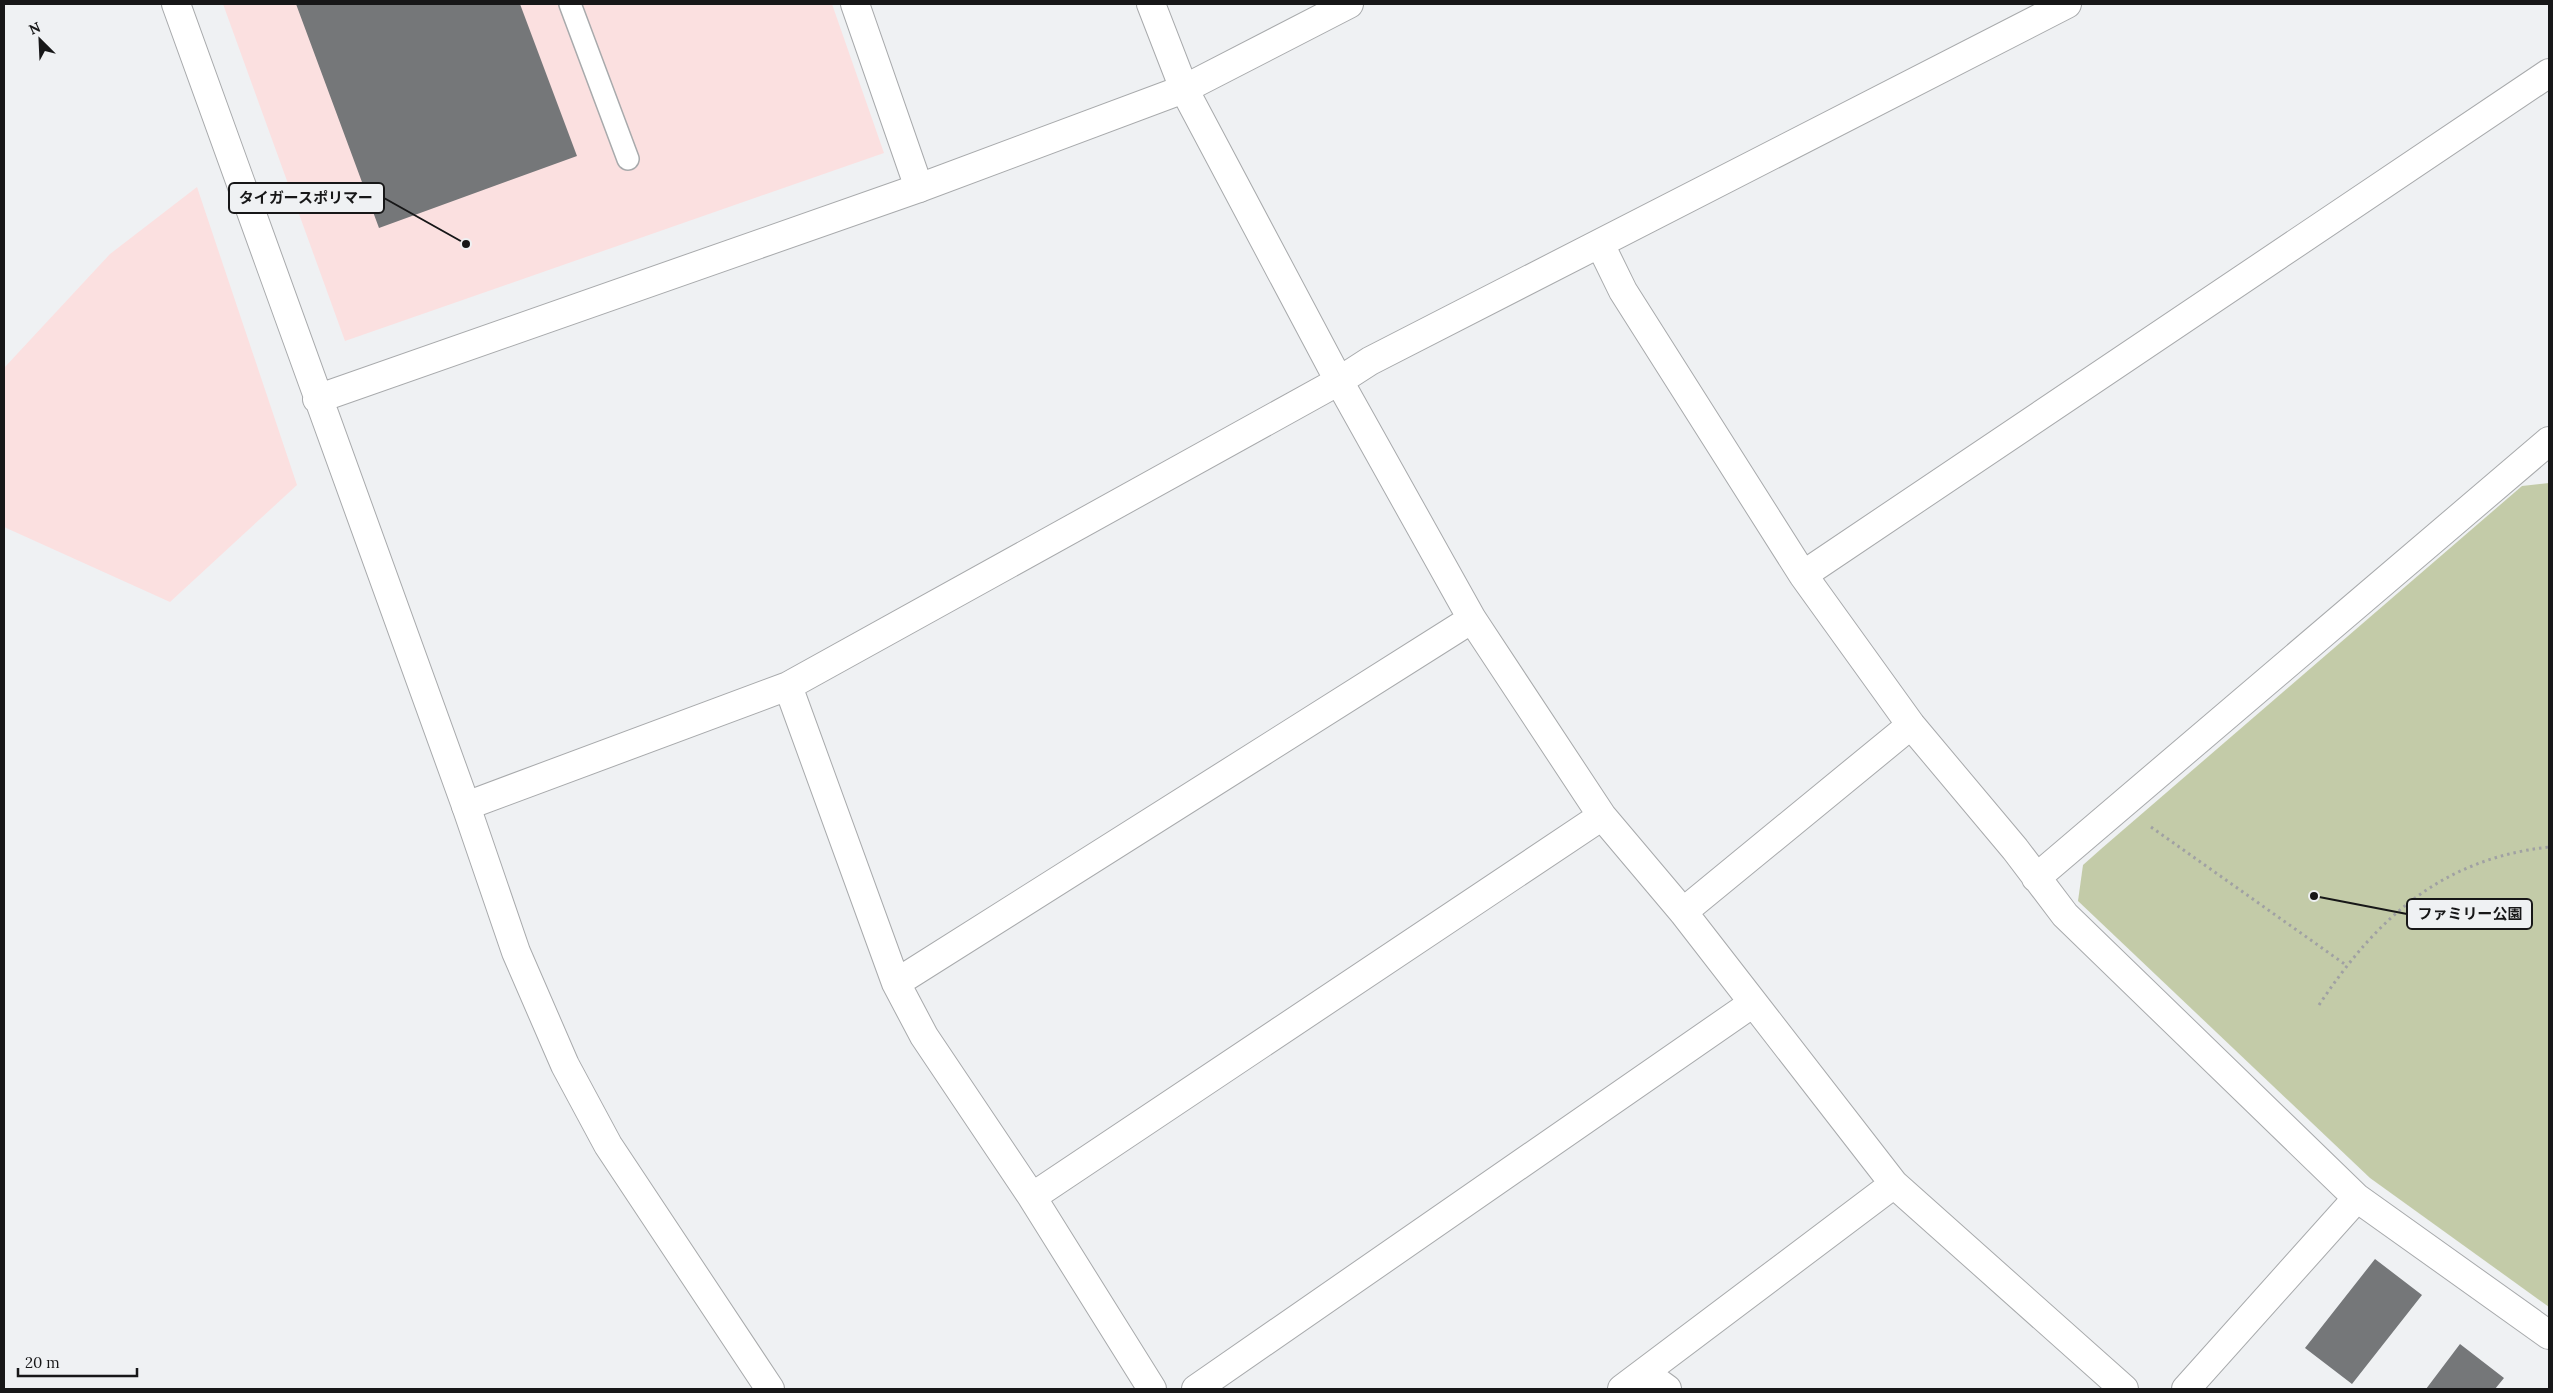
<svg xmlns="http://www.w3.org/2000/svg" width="2553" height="1393" viewBox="0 0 2553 1393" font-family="Lora,'Noto Sans JP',serif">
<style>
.industrial{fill:#fbe0e0}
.green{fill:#c3cba8}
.building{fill:#757779}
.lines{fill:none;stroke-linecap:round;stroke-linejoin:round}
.service-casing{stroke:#a8aaac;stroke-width:24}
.minor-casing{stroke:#a8aaac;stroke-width:30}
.tertiary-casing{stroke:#a8aaac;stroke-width:30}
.path{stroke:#a0a1a3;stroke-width:3;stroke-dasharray:2.5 4;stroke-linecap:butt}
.service{stroke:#fff;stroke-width:21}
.minor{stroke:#fff;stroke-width:28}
.tertiary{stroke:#fff;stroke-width:28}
.leader{fill:none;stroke:#171718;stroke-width:2}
.callout-dot{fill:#171718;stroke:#eff1f3;stroke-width:2}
.callout{fill:#eff1f3;stroke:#171718;stroke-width:2}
.callout-label{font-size:15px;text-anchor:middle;font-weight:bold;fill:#171718}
</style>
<rect width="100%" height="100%" fill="#eff1f3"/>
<path class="industrial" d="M223,4H832L884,153L345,341Z
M197,187L297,485L170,602L4,527V368L110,254Z"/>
<path class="green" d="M2549,483V1307L2370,1178L2078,901L2083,865L2101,849L2522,486Z"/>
<path class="building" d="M296,4H520L577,156L379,228Z
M2375,1259L2422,1295L2352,1384L2305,1348Z
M2460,1344L2504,1378L2495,1389H2426Z"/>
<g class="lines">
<g class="service-casing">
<path id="service" d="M570,4L628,159"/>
</g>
<g class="minor-casing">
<path id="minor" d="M855,4L919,188
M1151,4L1184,89L1339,381L1472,619L1602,816L1683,912L1894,1184L2124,1389
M1600,244L1623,291L1803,575L1911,725L2015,849L2065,915L2357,1198L2549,1335
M1803,575L2549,73
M788,686L896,983L924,1036L1032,1197L1152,1389
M466,806L788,686L1339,381L1370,361L2067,4
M2036,878L2549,441
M1683,912L1911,725
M896,983L1472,619
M1032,1197L1602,816
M1645,1373L1667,1389
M1196,1389L1753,1003
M1622,1389L1894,1184
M2186,1389L2357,1198"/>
</g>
<g class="tertiary-casing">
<path id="tertiary" d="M176,4L466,806L516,952L565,1065L608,1145L770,1389
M317,399L919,188L1184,89L1349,4"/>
</g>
<path class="path" d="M2151,827L2346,965
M2319,1005C2377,918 2441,859 2549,847"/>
<use href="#service" class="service"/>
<use href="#minor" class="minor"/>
<use href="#tertiary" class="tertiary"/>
</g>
<path class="leader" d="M466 244L384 198M2314 896L2407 914"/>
<g class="callout-dot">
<circle cx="466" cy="244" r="5"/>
<circle cx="2314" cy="896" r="5"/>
</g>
<g class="callout">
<rect x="229" y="183" width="155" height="30" rx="5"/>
<rect x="2407" y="899" width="125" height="30" rx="5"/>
</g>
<g class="callout-label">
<text x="306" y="203">タイガースポリマー</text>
<text x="2470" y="919">ファミリー公園</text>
</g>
<rect width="2553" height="1393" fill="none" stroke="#171718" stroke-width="10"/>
<g transform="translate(40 40) rotate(336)" stroke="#eff1f3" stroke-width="4" paint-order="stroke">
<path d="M0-4L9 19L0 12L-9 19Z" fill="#171718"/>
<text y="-8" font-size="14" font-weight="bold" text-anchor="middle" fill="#171718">N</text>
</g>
<path d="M18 1368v8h119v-8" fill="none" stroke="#171718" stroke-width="2.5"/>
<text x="25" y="1368" font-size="15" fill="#171718" stroke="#eff1f3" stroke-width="4" paint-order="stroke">20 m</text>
</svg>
